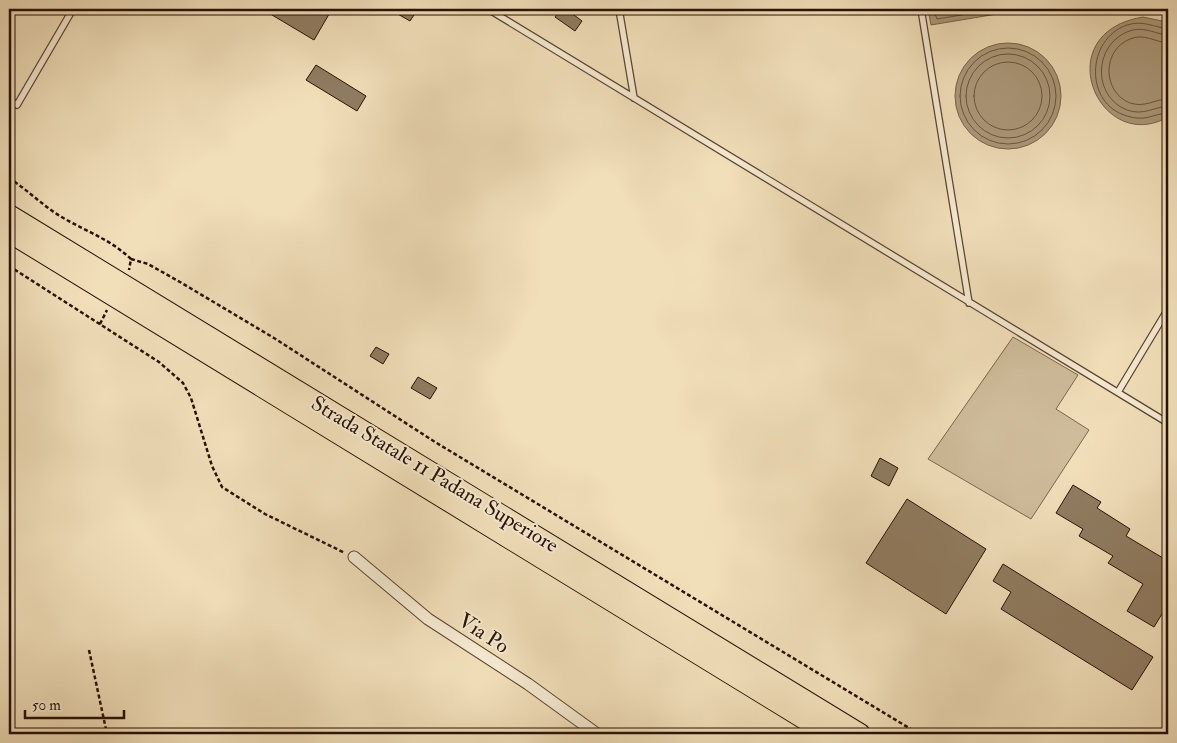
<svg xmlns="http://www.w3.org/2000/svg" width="1177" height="743" viewBox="0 0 1177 743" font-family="'IM FELL Double Pica',serif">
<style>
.green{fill:#cfbc9b;stroke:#7b664e}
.water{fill:#ac997b;stroke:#77634a}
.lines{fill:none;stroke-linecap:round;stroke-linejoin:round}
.shore{stroke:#6a553e;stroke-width:1}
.building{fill:#907c61;stroke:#271101}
.lane-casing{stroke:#5a442f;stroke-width:8}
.street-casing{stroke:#5a442f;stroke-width:13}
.highway-casing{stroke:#271101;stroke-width:22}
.path{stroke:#271101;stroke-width:2.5;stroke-dasharray:4 2.5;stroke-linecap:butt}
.lane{stroke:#f6ead2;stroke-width:5.5}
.street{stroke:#f6ead2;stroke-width:11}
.highway{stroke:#f1dfba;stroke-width:20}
.labels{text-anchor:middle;stroke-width:4;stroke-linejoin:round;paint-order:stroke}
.street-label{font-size:21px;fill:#271101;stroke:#f6ead2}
</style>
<rect width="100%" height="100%" fill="#f1dfba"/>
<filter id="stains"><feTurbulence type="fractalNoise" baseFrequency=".004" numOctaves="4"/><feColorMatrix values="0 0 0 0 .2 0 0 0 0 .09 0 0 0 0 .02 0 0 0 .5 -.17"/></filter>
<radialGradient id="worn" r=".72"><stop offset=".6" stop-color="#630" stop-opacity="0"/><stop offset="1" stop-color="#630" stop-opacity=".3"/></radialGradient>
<path class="green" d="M1013,337L1078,375L1056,409L1089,430L1031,519L928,459Z"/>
<path class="water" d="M928,9H1027L931,25Z
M1143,17L1162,21L1168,25V117C1099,156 1046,33 1143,17Z
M955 96a53 53 0 1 1 106 0a53 53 0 1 1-106 0Z"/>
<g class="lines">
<path class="shore" d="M933,9L937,19L998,9
M1168,29C1154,27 1143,20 1127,25C1086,39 1084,104 1127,116C1146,122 1152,114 1168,113
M1168,35C1154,34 1143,25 1127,32C1094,46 1092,96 1127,110C1143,116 1154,107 1168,106
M1168,43C1155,42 1144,33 1130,39C1102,50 1102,92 1130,103C1145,108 1155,99 1168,99
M960 96a48 48 0 1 1 96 0a48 48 0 1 1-96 0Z
M966 96a42 42 0 1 1 84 0a42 42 0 1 1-84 0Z
M974 96a34 34 0 1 1 68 0a34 34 0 1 1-68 0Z"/>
</g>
<path class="building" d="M262,9H332L314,40Z
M389,9H418L410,21Z
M561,9H566L582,21L575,31L555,17Z
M316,65L366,96L357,111L306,80Z
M376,347L389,354L383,364L370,356Z
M418,377L437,388L430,399L411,388Z
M880,458L898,468L889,486L871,476Z
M1073,485L1101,502L1097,508L1130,529L1126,536L1168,561V604L1154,627L1127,611L1143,584L1108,563L1113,556L1079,536L1083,529L1056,513Z
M907,499L986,549L946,614L866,563Z
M1003,564L1153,657L1132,690L1001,609L1011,592L993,581Z"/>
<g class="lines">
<g class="lane-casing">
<path id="lane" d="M488,9L1168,423
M619,9L634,98
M921,9L969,303
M9,100L17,105L73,9
M1118,392L1168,309"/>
</g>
<g class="street-casing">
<path id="street" d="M354,557L428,619L528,684L597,734"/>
</g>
<g class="highway-casing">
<path id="highway" d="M9,215L860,734
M19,238L829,734"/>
</g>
<path class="path" d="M9,178C28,190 45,208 65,219C88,232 111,240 131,259L129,270
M131,259L148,264L180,282L274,338L435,442L919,734
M9,266L159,362L183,383L191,398L212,466L222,487L265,514L345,553
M100,324L107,310
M89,650L107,734"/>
<use href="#lane" class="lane"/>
<use href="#street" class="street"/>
<use href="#highway" class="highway"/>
</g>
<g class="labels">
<g class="street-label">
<text transform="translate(435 474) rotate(31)" y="7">Strada Statale 11 Padana Superiore</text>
<text transform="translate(484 633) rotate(33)" y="7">Via Po</text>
</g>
</g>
<rect width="1177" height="743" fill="none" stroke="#f1dfba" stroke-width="30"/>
<rect x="10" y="10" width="1157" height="723" fill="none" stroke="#271101" stroke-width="2.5"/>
<rect x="15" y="15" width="1147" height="713" fill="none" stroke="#271101"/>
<path d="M25 710v8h99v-8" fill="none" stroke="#271101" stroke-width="2.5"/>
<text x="32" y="710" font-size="15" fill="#271101" stroke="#f6ead2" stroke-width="4" paint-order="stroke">50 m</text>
<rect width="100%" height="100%" filter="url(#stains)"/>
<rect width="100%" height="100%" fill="url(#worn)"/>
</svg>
